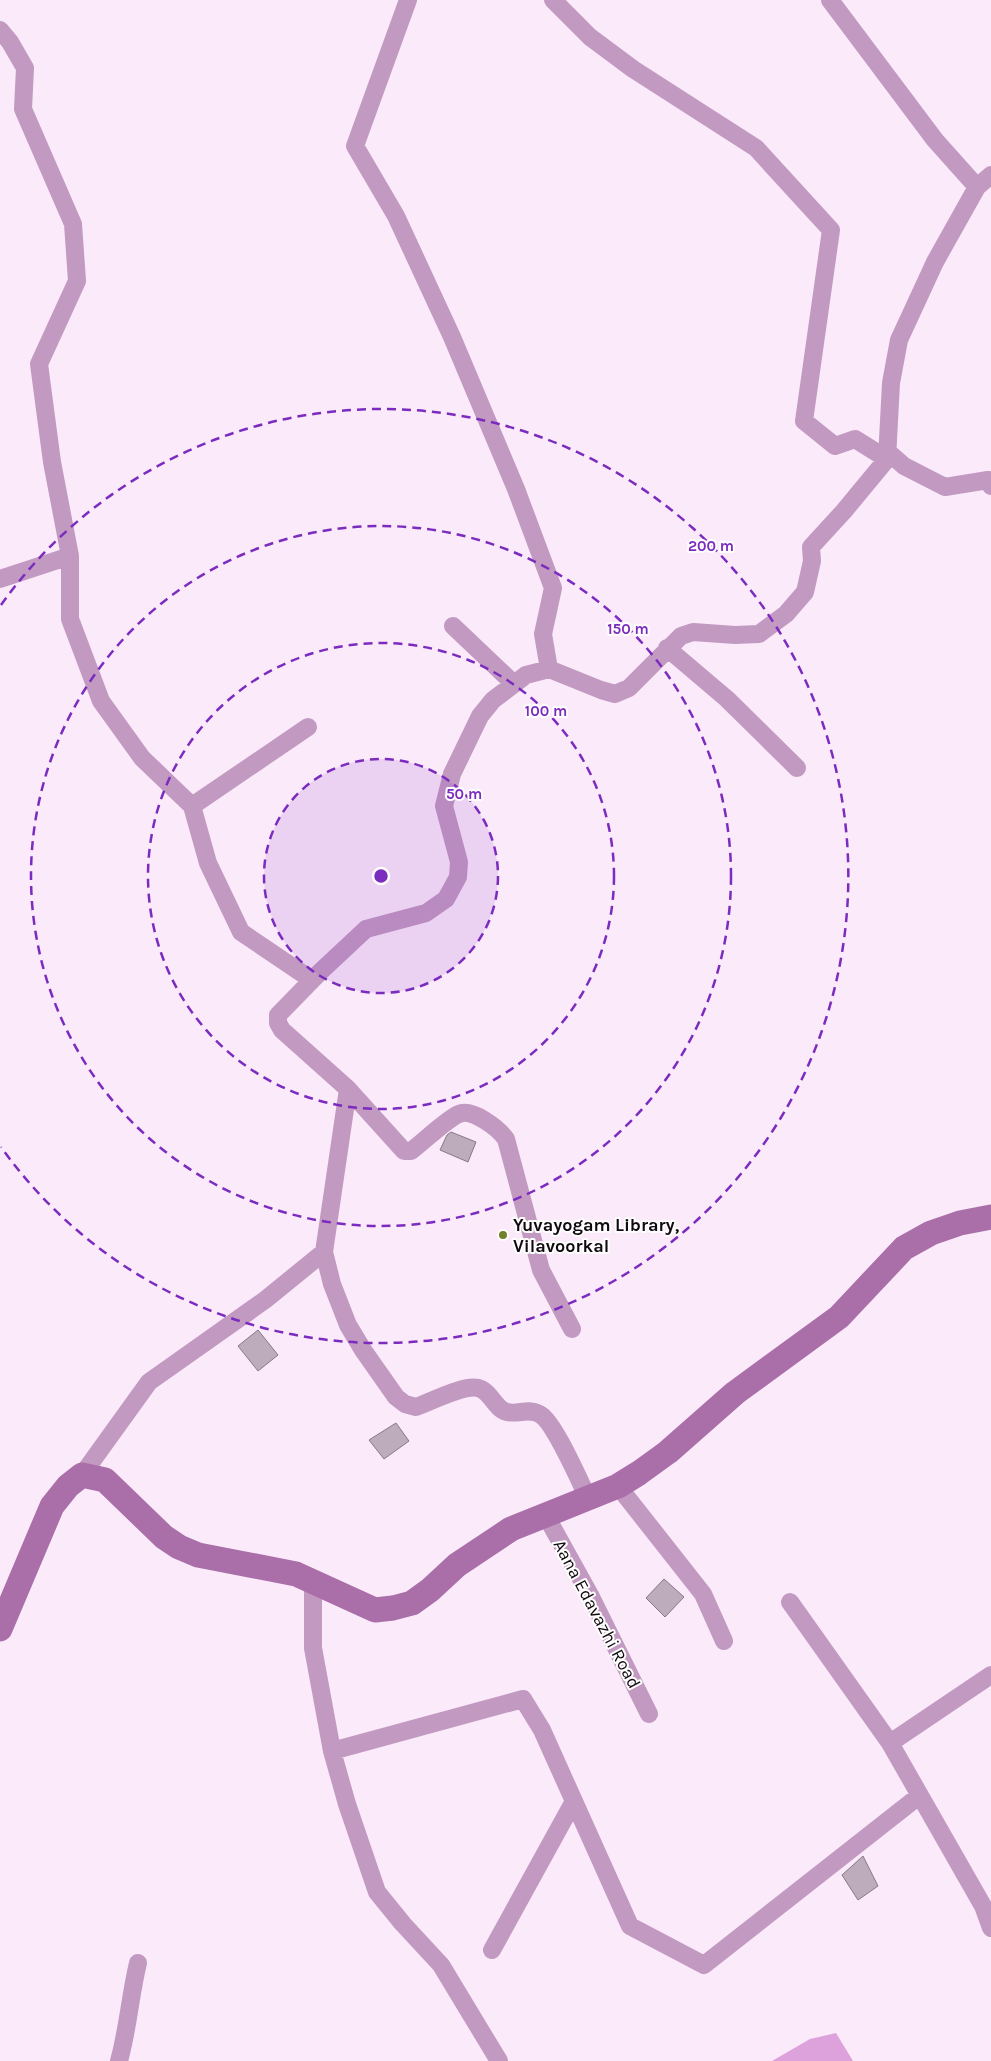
<svg xmlns="http://www.w3.org/2000/svg" width="991" height="2061" viewBox="0 0 991 2061" font-family="Karla,sans-serif">
<style>
.forest{fill:#dda2db}
.building{fill:#bdadbc;stroke:#887988}
.lines{fill:none;stroke-linecap:round;stroke-linejoin:round}
.street{stroke:#c299c1;stroke-width:18}
.secondary{stroke:#aa6ea9;stroke-width:25}
.ring{fill:none;stroke:#7b2cbf;stroke-width:2.5;stroke-dasharray:9 6}
.poi-dot{fill:#727f2c;stroke:#fdfdfd;stroke-width:2}
.labels{text-anchor:middle;stroke-width:4;stroke-linejoin:round;paint-order:stroke}
.poi-label{font-size:18px;font-weight:bold;fill:#100a0f;stroke:#fdfdfd;text-anchor:start}
.street-label{font-size:18px;fill:#100a0f;stroke:#fdfdfd}
.centre{fill:#7b2cbf;stroke:#fdfdfd;stroke-width:2.5}
.ring-label{font-size:15px;text-anchor:middle;font-weight:bold;fill:#7b2cbf;stroke:#fdfdfd;stroke-width:4;stroke-linejoin:round;paint-order:stroke}
</style>
<rect width="100%" height="100%" fill="#fbeafa"/>
<path class="forest" d="M836,2033L853,2061H772L810,2039Z"/>
<path class="building" d="M451,1132L476,1142L468,1162L440,1150L447,1135Z
M258,1330L278,1355L258,1371L238,1346Z
M396,1423L409,1441L384,1459L369,1440Z
M664,1579L684,1597L665,1617L646,1598Z
M863,1856L878,1886L858,1900L842,1875Z"/>
<g class="lines">
<path class="street" d="M408,0L355,146L396,216L452,337L516,489L553,588L543,634L549,669
M553,0L590,37L633,69L756,148L831,230L804,421L835,446L855,439L887,459
M0,30L10,42L25,68L23,109L73,224L77,281L39,364L52,462L70,556V619L101,701L142,758L192,806L208,863L241,932L312,980
M977,187L991,175
M888,452L904,466L945,487L988,480L991,486
M0,579L70,556
M453,626L513,683
M667,648L727,699L797,768
M192,806L308,727
M348,1089L282,1030L278,1023V1015L320,972L366,929L426,913L446,899L458,877L459,862L444,806L452,774L480,716L493,700L526,675L549,669L601,690L615,694L629,688L681,636L693,632L735,635L759,634L786,614L805,592L812,561L811,547L844,511L887,459L891,383L899,340L935,262L977,187L935,140L830,0
M572,1329L541,1270L506,1139C498,1128 472,1108 459,1114C448,1118 422,1143 411,1151H404L348,1089L324,1252L332,1284L348,1325L363,1350L396,1397L405,1404L416,1407C431,1402 467,1382 481,1389C492,1394 495,1409 507,1412C518,1415 530,1407 541,1415C555,1424 579,1480 588,1498
M82,1475L149,1382L265,1300L324,1252
M618,1486L703,1594L724,1641
M545,1514L590,1595L649,1714
M313,1581V1648L332,1751L347,1804L377,1892L403,1924L441,1965L499,2061
M790,1602L890,1743L983,1906L991,1928
M890,1743L991,1675
M332,1751L523,1699L542,1730L630,1926L704,1965L919,1796
M492,1950L574,1801
M119,2061C128,2029 130,1996 138,1963"/>
<path class="secondary" d="M0,1629L52,1506L68,1486L82,1475L105,1480L164,1537L179,1547L198,1555L296,1574L375,1610L393,1608L412,1603L430,1590L457,1565L511,1529L618,1486L639,1473L668,1452L735,1393L839,1317L904,1248L931,1233L960,1223L991,1217"/>
</g>
<circle cx="381" cy="876" r="117" fill="#7b2cbf" fill-opacity=".12"/>
<g class="ring">
<circle cx="381" cy="876" r="117"/>
<circle cx="381" cy="876" r="233"/>
<circle cx="381" cy="876" r="350"/>
<path d="M1 605A467 467 0 1 1 1 1147"/>
</g>
<circle class="poi-dot" cx="503" cy="1235" r="5"/>
<g class="labels">
<g class="poi-label">
<text x="513" y="1231">Yuvayogam Library,<tspan x="513" dy="21">Vilavoorkal</tspan></text>
</g>
<g class="street-label">
<text transform="translate(597 1614) rotate(62)" y="6">Aana Edavazhi Road</text>
</g>
</g>
<circle cx="381" cy="876" r="8" class="centre"/>
<g class="ring-label">
<text x="711" y="551">200 m</text>
<text x="628" y="634">150 m</text>
<text x="546" y="716">100 m</text>
<text x="464" y="799">50 m</text>
</g>
</svg>
